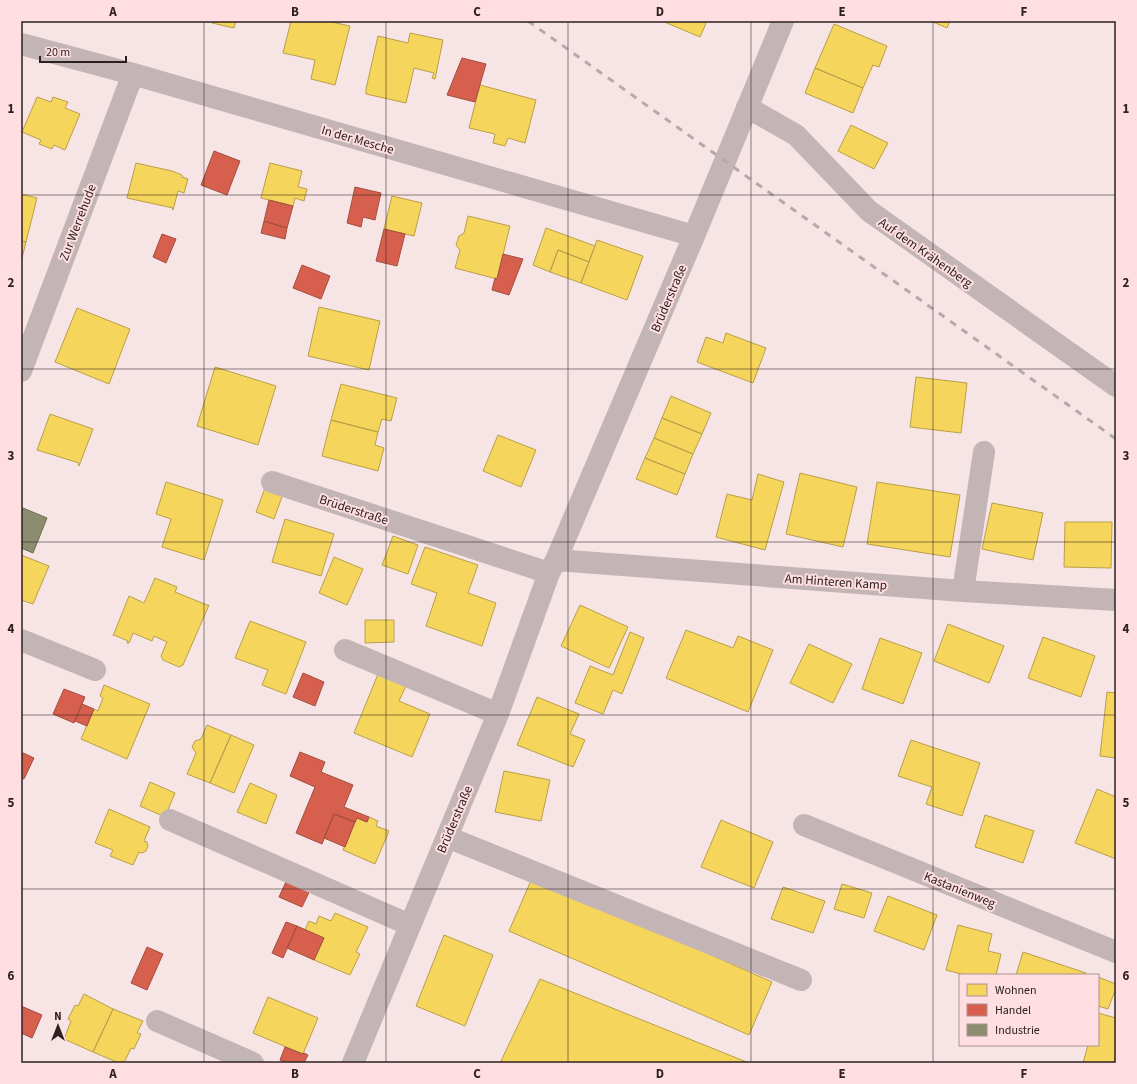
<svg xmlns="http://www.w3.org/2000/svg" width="1137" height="1084" viewBox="0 0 1137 1084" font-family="'Source Sans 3',sans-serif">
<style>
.homes{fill:#f6d55c;stroke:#b99f4a}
.shops{fill:#d6604d;stroke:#a34d40}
.industry{fill:#8c8c6e;stroke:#6f6c57}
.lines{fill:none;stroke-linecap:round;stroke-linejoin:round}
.minor{stroke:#c3b4b5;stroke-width:22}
.rail{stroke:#b6a9aa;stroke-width:3;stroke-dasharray:7 7;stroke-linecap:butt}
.grid{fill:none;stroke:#2c2021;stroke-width:1;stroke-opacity:0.55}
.labels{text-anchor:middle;stroke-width:4;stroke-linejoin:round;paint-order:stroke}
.street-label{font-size:13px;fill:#2c2021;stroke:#fedee0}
.neatline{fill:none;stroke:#2c2021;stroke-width:1.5}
.grid-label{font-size:13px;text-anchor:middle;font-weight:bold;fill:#2c2021}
</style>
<rect width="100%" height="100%" fill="#f7e5e6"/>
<path class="homes" d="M212,21H236L234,28L212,23Z
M291,21H327L350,26L335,85L311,79L315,60L283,53Z
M662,21H707L700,37Z
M934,21H950L947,28L933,22Z
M834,24L887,46L879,67L873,65L863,88L815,68Z
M410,33L443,40L435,79L432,78L434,73L414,68L406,103L366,94V89L378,36L408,43Z
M815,68L863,88L853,113L805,93Z
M480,85L536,100L525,143L508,138L505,146L493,143L495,134L469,128Z
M37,97L51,102L53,97L68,102L65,108L80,114L65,150L54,145L52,149L39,144L41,140L22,132Z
M851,125L888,143L874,169L838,151Z
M136,163L172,171L182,175V177L188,179L184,193L178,191L173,210L172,209L173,208L127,198Z
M270,163L302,171L298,187L307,189L304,201L295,198L293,206L261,198Z
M21,194L37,198L26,242L21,241Z
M392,196L422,203L414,236L384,229Z
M468,216L510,226L497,279L455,268L460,250L456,245L459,236L464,233Z
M546,228L595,246L589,262L558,250L550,272L533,265Z
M597,240L643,256L627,300L581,283Z
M21,241L26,242L21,262Z
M558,250L589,262L581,283L550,272Z
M319,307L380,321L369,370L308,356Z
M77,308L130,329L109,384L55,362Z
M726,333L766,348L753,383L697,362L706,337L723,343Z
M215,367L276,386L258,445L197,426Z
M916,377L967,383L961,433L910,427Z
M341,384L397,398L391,421L382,419L378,432L331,420Z
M671,396L711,413L702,434L662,418Z
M50,414L93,429L79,466L78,465L79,463L37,450Z
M662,418L702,434L693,454L654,438Z
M331,420L378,432L375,445L384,448L378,471L322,456Z
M498,435L536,450L521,487L483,471Z
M654,438L693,454L685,474L645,458Z
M645,458L685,474L677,495L636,479Z
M800,473L857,487L843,547L786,534Z
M758,474L784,482L765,550L716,537L727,494L752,500Z
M166,482L223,500L204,560L162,547L171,519L156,514Z
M877,482L960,495L950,557L867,544Z
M265,488L283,494L274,519L256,512Z
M992,503L1043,513L1033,560L982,549Z
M285,519L334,534L321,576L272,562Z
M1065,522H1112L1111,568L1064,567Z
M393,536L418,545L408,574L382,565Z
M425,547L478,565L468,593L496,603L482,646L426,626L437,593L411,584Z
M21,555L49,566L33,604L21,600Z
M334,557L363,569L347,605L319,593Z
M155,578L177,587L175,592L207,605H209L183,665L179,667L163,660L161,656L167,642L154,636L152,641L133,633L129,643H127L128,641L114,635L113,636L129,596L144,603Z
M580,605L628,627L609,668L561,646Z
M365,620H394V642L365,643Z
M250,621L306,642L286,694L262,685L268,670L235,658Z
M948,624L1004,646L989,683L934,661Z
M686,630L733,648L738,636L773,650L748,712L666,678Z
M630,632L644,638L622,694L613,690L603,714L575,703L590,666L613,675Z
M1043,637L1095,656L1081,697L1028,678Z
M880,638L922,653L903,704L862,689Z
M809,644L852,664L833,703L790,683Z
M378,674L406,686L399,701L430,714L412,757L354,733Z
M104,685L150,704L127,759L81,739L94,709L98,711L103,698L100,696Z
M1107,692L1116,693V758L1100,756Z
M537,697L579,714L570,734L585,740L573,767L517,745Z
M207,725L231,735L210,783L187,774L196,753L192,747L195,741L201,739Z
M231,735L254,745L234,793L210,783Z
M911,740L980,763L962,816L926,804L932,787L898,776Z
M504,771L550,780L541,821L495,812Z
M150,782L175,793L165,817L140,806Z
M250,783L277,795L266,824L237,812Z
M1097,789L1116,797V859L1075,843Z
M109,809L150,827L144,841L147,842L148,846L146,851L142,853L139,852L133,865L110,856L113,850L95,843Z
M985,815L1034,831L1023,863L975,847Z
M369,817L378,821L376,826L389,831L375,864L343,850L357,818L367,822Z
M721,820L773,842L754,888L701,867Z
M533,876L772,982L749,1035L509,931Z
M842,884L872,893L864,918L834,909Z
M783,887L825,901L813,933L771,919Z
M888,896L937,915L924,950L874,931Z
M335,913L368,927L356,952L360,954L350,975L314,960L324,938L305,930L309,921L316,924L319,916L331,921Z
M958,925L992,934L988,951L1001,954L996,975H965L946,970Z
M444,935L493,955L465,1026L416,1006Z
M1023,952L1086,973L1085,975H1016Z
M1098,977L1116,984V988L1108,1009L1098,1006Z
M540,979L749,1063H500Z
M84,994L113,1009L93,1052L64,1039L71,1021L68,1019L75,1005L78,1006Z
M268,997L318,1018L303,1054L253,1033Z
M113,1009L143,1021L137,1033L141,1034L134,1049L131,1048L124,1063H119L93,1052Z
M1098,1013L1116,1018V1063H1083L1088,1045H1098Z"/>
<path class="shops" d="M462,58L486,64L475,102L447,95Z
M214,151L240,161L227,195L201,185Z
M355,187L381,193L375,220L363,217L361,227L347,223Z
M269,200L293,206L287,228L264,221Z
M264,221L287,228L285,239L261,233Z
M384,229L405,234L397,266L376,261Z
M162,234L176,239L166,263L153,257Z
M503,254L523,259L509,295L492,290L495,278L497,279Z
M302,265L330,276L321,299L293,288Z
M303,673L324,682L315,706L293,697Z
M64,689L85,697L74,723L53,714Z
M82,704L94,709L87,726L75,721Z
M21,752L34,758L24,779L21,778Z
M300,752L325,762L321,772L353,785L344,807L369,817L367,822L357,818L355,822L334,814L322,844L296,833L315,787L290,776Z
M334,814L355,822L345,847L324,838Z
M290,873L313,884L302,907L279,897Z
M286,922L297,926L283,958L272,953Z
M297,926L324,938L314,960L287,948Z
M147,947L163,954L147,990L131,983Z
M21,1006L42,1015L32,1038L21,1033Z
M285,1047L303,1054L304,1053L308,1055L304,1063H288L280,1060Z"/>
<path class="industry" d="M23,508L47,518L33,553L21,548V513Z"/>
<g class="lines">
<path class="minor" d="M21,44L133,74L694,236
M747,107L796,135L869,211L1116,386
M21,371L133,74
M272,482L549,573
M556,560L963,591L1116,600
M963,591L984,452
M21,640L95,670
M345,650L498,714
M170,820L410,925
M804,825L1116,952
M447,837L801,980
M157,1021L253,1063
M353,1063L498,714L549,573L556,560L694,236L783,21"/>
<path class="rail" d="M528,21L1116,439"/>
</g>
<path class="grid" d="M204,21V1063M386,21V1063M568,21V1063M751,21V1063M933,21V1063M21,195H1116M21,369H1116M21,542H1116M21,715H1116M21,889H1116"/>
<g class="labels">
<g class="street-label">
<text transform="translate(358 139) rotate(16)" y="5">In der Mesche</text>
<text transform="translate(77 222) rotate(-69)" y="5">Zur Werrehude</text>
<text transform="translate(926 252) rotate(35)" y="5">Auf dem Krähenberg</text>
<text transform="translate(668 298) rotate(-67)" y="5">Brüderstraße</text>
<text transform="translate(354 509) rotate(18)" y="5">Brüderstraße</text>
<text transform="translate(836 581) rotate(4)" y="5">Am Hinteren Kamp</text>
<text transform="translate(454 819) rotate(-67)" y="5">Brüderstraße</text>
<text transform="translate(960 889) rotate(22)" y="5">Kastanienweg</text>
</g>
</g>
<rect width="1137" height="1084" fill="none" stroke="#fedee0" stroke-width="44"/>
<rect x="959" y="974" width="140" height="72" fill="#fedee0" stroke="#aa9294"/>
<rect x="967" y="984" width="20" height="12" fill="#f6d55c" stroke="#aa9294"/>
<text x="995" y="994" font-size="12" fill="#2c2021">Wohnen</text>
<rect x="967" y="1004" width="20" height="12" fill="#d6604d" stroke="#aa9294"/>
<text x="995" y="1014" font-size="12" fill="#2c2021">Handel</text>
<rect x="967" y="1024" width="20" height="12" fill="#8c8c6e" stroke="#aa9294"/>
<text x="995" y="1034" font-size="12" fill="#2c2021">Industrie</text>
<g transform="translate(58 1026)" stroke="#fedee0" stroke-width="3" paint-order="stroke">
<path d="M0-3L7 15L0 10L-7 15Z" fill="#2c2021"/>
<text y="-6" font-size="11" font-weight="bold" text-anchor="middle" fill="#2c2021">N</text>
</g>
<path d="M40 56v6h86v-6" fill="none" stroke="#2c2021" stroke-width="2"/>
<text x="46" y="56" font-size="12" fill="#2c2021" stroke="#fedee0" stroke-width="3" paint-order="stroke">20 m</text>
<rect x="22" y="22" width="1093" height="1040" class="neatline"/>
<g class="grid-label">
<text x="113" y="16">A</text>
<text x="295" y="16">B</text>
<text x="477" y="16">C</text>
<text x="660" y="16">D</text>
<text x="842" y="16">E</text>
<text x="1024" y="16">F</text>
<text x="11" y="113">1</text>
<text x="1126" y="113">1</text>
<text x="11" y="287">2</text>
<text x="1126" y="287">2</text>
<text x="11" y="460">3</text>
<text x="1126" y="460">3</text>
<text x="11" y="633">4</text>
<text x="1126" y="633">4</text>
<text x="11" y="807">5</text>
<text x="1126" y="807">5</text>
<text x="11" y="980">6</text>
<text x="1126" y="980">6</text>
<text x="113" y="1078">A</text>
<text x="295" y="1078">B</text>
<text x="477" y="1078">C</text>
<text x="660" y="1078">D</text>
<text x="842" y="1078">E</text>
<text x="1024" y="1078">F</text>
</g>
</svg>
